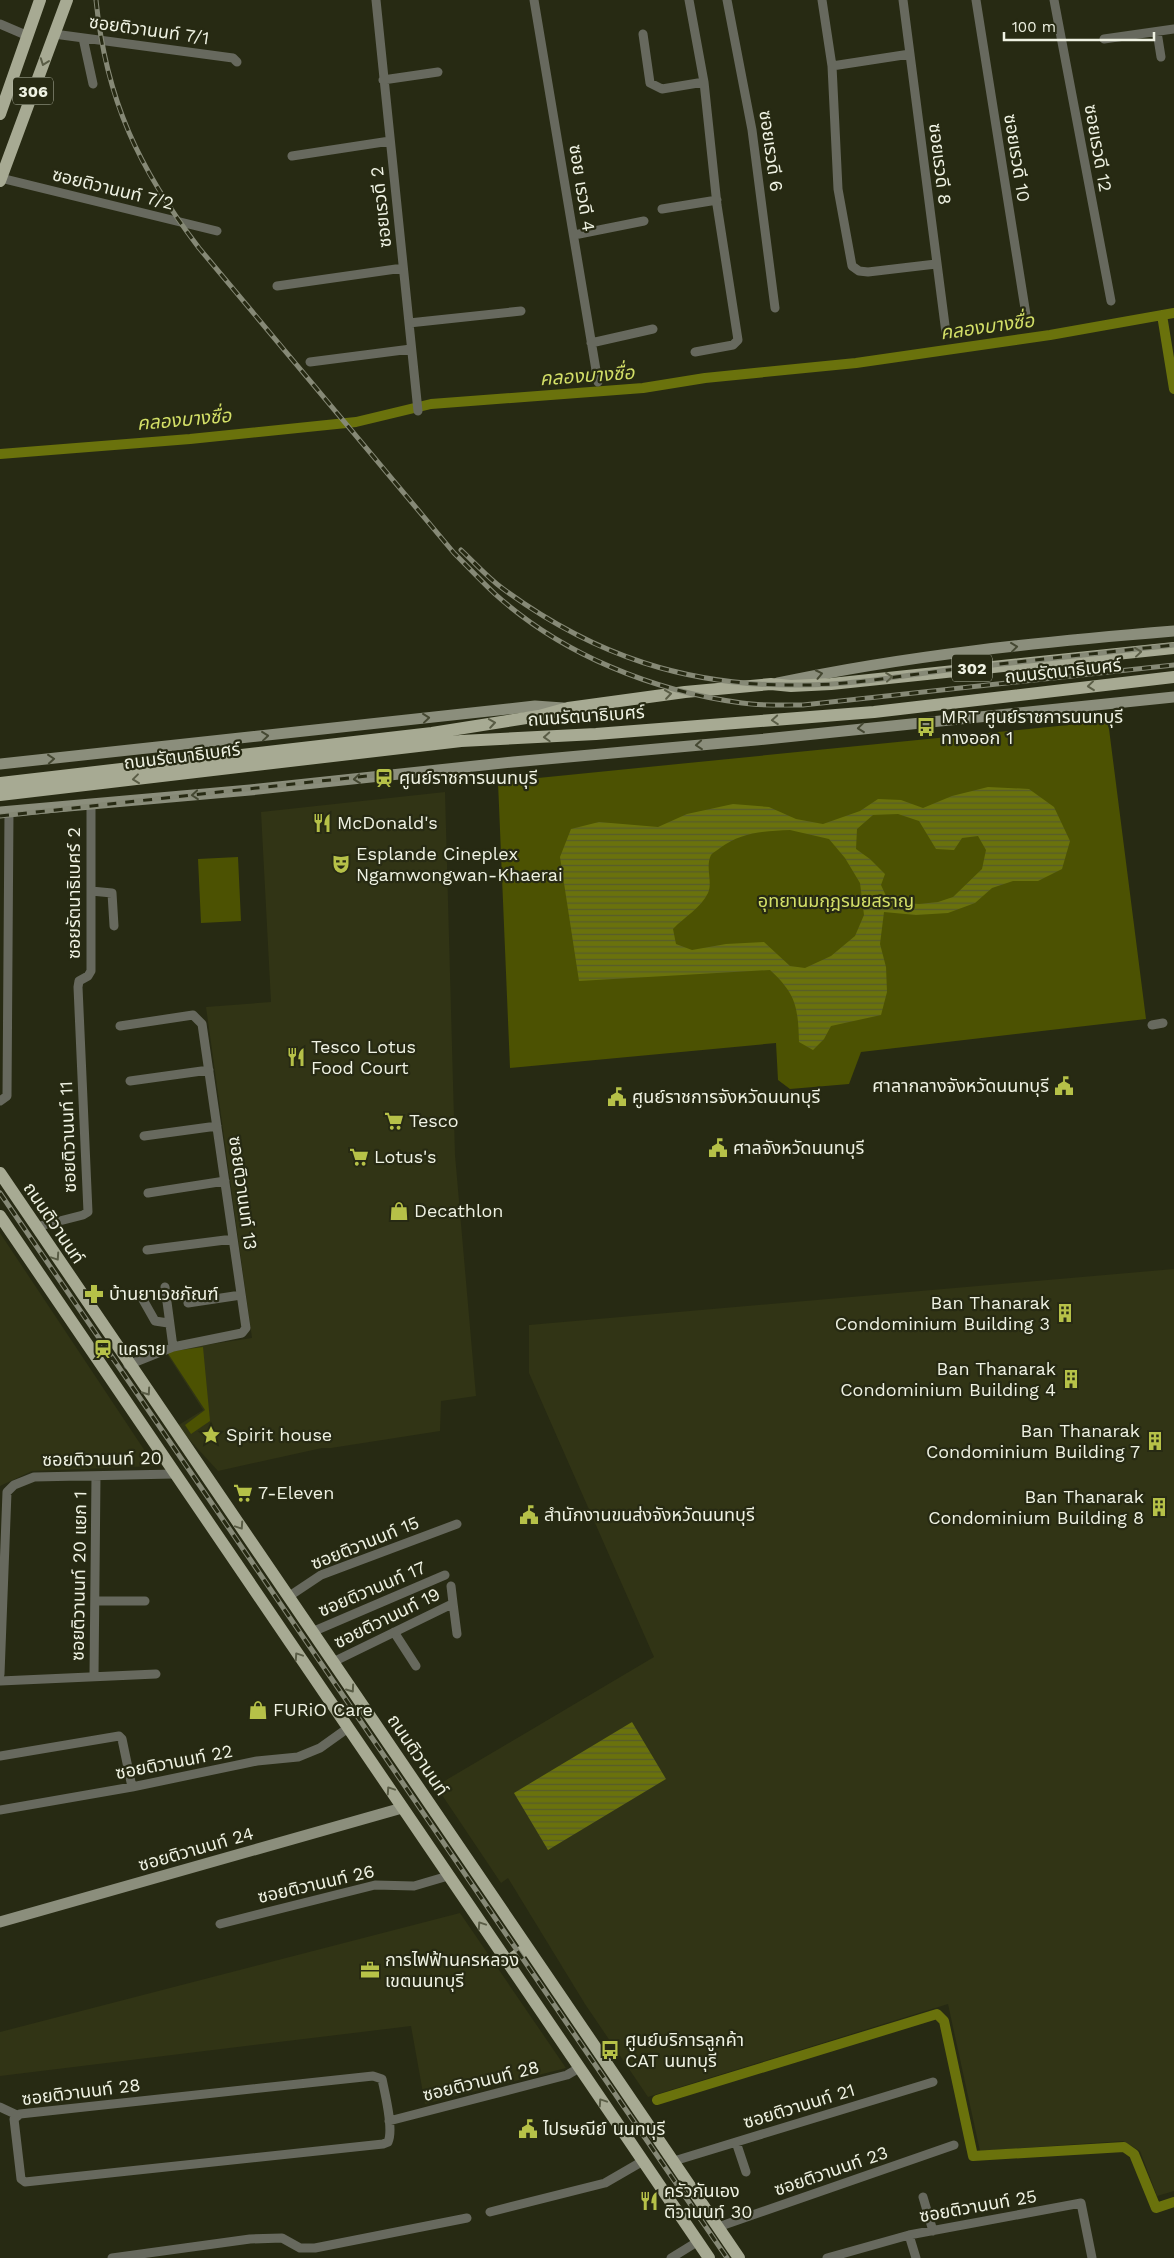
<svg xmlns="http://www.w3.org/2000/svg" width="1174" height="2258" viewBox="0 0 1174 2258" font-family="'Work Sans','Noto Sans Thai',sans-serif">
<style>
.built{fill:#313415}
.green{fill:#4c5202}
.water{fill:url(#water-rules);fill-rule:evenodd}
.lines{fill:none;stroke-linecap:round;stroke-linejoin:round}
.canal{stroke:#6a720c;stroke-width:10}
.street{stroke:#67695e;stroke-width:9}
.secondary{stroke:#8b8e7c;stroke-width:11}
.primary{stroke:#a7aa93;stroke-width:12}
.rail-casing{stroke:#868976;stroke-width:5}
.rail{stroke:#272a13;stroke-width:3;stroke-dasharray:9;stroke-linecap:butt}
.oneway{stroke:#5a5d46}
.oneway2{stroke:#454832}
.labels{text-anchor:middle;stroke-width:4.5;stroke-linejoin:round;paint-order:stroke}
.shield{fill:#272a13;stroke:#b3b6a5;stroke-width:1}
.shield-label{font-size:16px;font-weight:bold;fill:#eff2e3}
.street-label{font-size:18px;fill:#eff2e3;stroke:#272a13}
.poi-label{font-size:18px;fill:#eff2e3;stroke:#272a13;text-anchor:start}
.park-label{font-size:18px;fill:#d4e068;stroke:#272a13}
.water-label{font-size:19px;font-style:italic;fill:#d3df67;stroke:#272a13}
</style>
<defs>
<pattern id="water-rules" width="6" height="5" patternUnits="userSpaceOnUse" patternTransform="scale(1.25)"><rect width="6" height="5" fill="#6a720c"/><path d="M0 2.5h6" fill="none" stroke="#575b2b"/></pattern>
</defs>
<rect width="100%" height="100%" fill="#272a13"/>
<path class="built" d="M445,792L455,1155L476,1396L441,1401L440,1431L331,1448H322L218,1471L177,1426L203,1410L165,1351L252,1338L206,1007L271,1002L261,812Z
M0,1233L155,1466L32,1471L0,1486Z
M1174,1269V2191L1157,2196L1140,2151L1123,2141L980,2151L948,2004L648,2097L585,2004L508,1878L501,1883L436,1786L654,1657L529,1373V1325Z
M460,1913L566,2068L425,2104L411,2026L0,2076V2032Z"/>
<path class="green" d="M1108,721L1146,1019L861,1052L849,1084L790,1089L778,1080L776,1043L510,1068L498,782Z
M238,857L241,921L201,923L198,859Z
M203,1347L210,1421L191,1434L185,1425L205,1410L167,1352Z"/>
<path class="water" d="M988,787L1029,789L1054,807L1070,841L1062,869L1038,881H1013L992,888L975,903L948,913L916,915L884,912L880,944L886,967L887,992L881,1015L831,1026L824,1039L813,1050L799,1042C798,1006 796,994 770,970L579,981L560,857L571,829L599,822L658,827L687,814L733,804L769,807L796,819L823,824L860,811L878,799L901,800L923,808L952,796ZM898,814L919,821L936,849L954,850L962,838L978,836L986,850L982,869L953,897L938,902L919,904L895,902L886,896L881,885L885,874L870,859L856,849L857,829L873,815ZM790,830L829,839L845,858L860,883L864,915L855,936L831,956L805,968L790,966L764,942L726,944L692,950L676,944L673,929C684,917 701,908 708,893C713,882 705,867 711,855C713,852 718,850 720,848C741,832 765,831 790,830Z
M632,1722L666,1779L548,1850L514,1793Z"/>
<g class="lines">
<path class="canal" d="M1162,315L1174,389
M0,454L190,439L356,422L431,404L643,388L705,378L856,363L1050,335L1174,313
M657,2100L937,2014L944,2021L973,2156L1124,2147L1134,2154L1156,2208L1174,2202"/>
<path class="street" d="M376,0L418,411
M534,0L598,382
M689,0L704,82L717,205L738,340L733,345L695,352
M727,0L752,130L775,308
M822,0L832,66L838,189L852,266L859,271L868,272L936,264
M903,0L946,333
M976,0L1027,321
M1054,0L1111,301
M0,24L28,36
M1157,32L1161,57
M54,34L233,58L237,62
M643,34L650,83L662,89L704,82
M83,38L93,84
M1104,39L1174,29
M832,66L910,54
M383,80L438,72
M292,156L390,141
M1,178L217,231
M662,209L717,200
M574,235L644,221
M277,286L403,268
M409,323L521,311
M591,343L653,329
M310,362L411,349
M91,891L112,893L114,926
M1152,1025L1163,1023
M120,1026L193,1015L202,1024L246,1328L242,1333L173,1347L128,1365
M130,1081L209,1070
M0,1101L7,1096L9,811
M144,1136L217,1126
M148,1193L225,1181
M36,1227L83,1215L88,1212L78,987L79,981L88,976L91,971V804
M147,1250L233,1239
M165,1287L173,1347
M142,1298L155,1321L168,1323
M188,1303L241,1295
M451,1586L453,1603
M288,1597L321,1575L457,1524
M95,1601H145
M312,1632L445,1575
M394,1632L416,1666
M333,1662L452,1604L453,1603L457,1634
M0,1674L7,1492L14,1485L34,1477L174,1474
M94,1676L96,1476
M0,1681L156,1674
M0,1756L119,1736L122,1739L132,1787
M0,1810L132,1787L257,1761L298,1757L320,1748L348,1728
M220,1924L375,1885L414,1886L448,1876
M373,2076L382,2079C385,2094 394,2129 388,2142L383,2144L25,2182L21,2179L14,2119L20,2114Z
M0,2107L17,2115
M389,2121L567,2075L579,2068
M736,2142L746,2172
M674,2161L933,2082
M923,2197L933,2231
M490,2212L605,2183L643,2161
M718,2227L954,2145
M909,2235L916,2258
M112,2258L250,2239L282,2238L300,2248H315L467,2218
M671,2258L697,2242
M827,2258L909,2235L1081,2203L1092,2258"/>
<path class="secondary" d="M778,683C908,655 1041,642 1174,631
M0,764L535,706L563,708
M0,812L250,790L513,762L756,740L1174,697
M0,1922L402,1808"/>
<path class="primary" d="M0,114L40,0
M0,181L67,0
M0,783L432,733L539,716L568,708L685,692L771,684L791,686L831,684L1174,648
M0,795L461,741L596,734L874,712L1174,677
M0,1173C245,1536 494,1895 739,2258
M0,1216L709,2258
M507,1962L527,1948"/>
<g class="rail-casing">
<path id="rail" d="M96,0C106,100 139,169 199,248L454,553C468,567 481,581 495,594C563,655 653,691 742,703C762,706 783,705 803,705L1174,665
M461,550C474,562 487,577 502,588C594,656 688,687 802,685C851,685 900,676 948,670C1024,661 1099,653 1174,645
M0,816L385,774
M0,1193L727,2258"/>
</g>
<use href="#rail" class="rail"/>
</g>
<defs><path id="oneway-chevron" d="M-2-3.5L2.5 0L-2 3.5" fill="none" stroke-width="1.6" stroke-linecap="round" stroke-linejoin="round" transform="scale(1.25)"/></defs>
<g class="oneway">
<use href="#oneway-chevron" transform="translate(44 62) rotate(110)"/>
<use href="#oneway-chevron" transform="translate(1138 652) rotate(-6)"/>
<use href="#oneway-chevron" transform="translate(889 677) rotate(-6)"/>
<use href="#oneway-chevron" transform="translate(1091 686) rotate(174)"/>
<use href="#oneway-chevron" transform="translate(668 694) rotate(-8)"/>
<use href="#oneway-chevron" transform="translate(775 720) rotate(176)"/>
<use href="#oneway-chevron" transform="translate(492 723) rotate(-9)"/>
<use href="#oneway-chevron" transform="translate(547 737) rotate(177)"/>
<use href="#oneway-chevron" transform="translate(136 779) rotate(173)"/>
<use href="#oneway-chevron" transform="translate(56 1257) rotate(56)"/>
<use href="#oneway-chevron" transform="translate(147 1392) rotate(55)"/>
<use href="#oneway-chevron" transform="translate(240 1526) rotate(56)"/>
<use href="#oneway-chevron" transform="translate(298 1656) rotate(-124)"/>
<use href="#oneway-chevron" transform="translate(351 1689) rotate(55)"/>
<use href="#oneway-chevron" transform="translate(390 1790) rotate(-124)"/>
<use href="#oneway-chevron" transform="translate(481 1925) rotate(-124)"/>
<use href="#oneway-chevron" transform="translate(602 2102) rotate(-124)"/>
</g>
<g class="oneway2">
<use href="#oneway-chevron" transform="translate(1014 647) rotate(-7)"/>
<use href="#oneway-chevron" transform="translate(819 674) rotate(-12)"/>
<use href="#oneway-chevron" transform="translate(426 718) rotate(-6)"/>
<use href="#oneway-chevron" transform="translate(861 728) rotate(174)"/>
<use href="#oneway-chevron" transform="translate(265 736) rotate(-6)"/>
<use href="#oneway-chevron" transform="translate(699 745) rotate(175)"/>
<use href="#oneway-chevron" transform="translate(51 759) rotate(-5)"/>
<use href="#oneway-chevron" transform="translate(357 779) rotate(174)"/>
<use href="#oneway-chevron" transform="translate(195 795) rotate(175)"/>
</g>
<defs>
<g id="bus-bare" transform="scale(1.5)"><path d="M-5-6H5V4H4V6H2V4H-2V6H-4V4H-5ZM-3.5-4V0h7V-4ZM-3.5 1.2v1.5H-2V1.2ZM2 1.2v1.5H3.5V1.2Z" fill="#b6c148" stroke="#272a13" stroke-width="2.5" paint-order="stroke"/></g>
<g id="station-bare" transform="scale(1.5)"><path d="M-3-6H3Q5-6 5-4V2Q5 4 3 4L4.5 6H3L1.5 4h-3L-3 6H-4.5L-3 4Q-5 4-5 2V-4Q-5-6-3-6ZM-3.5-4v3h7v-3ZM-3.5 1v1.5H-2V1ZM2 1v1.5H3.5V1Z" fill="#b6c148" stroke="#272a13" stroke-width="2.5" paint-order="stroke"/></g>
<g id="restaurant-bare" transform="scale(1.5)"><path d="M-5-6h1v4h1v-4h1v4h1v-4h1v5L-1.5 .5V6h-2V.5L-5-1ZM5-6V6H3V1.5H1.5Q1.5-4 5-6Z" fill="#b6c148" stroke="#272a13" stroke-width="2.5" paint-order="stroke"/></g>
<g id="theatre-bare" transform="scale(1.5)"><path d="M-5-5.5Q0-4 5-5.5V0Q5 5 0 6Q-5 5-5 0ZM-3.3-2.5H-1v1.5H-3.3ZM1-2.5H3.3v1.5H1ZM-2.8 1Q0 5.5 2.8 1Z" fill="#b6c148" stroke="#272a13" stroke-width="2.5" paint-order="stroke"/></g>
<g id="civic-bare" transform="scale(1.5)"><path d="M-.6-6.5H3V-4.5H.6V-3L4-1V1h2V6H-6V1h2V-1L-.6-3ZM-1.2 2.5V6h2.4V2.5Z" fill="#b6c148" stroke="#272a13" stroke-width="2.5" paint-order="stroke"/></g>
<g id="supermarket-bare" transform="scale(1.5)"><path d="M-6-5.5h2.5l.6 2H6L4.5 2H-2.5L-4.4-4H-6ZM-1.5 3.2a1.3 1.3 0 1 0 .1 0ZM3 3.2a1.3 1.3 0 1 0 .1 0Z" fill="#b6c148" stroke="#272a13" stroke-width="2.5" paint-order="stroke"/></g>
<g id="shop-bare" transform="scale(1.5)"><path d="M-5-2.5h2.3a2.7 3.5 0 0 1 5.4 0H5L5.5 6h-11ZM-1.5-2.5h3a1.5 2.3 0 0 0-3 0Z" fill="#b6c148" stroke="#272a13" stroke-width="2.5" paint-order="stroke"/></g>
<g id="pharmacy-bare" transform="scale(1.5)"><path d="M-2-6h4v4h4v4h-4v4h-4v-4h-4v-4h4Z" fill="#b6c148" stroke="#272a13" stroke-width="2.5" paint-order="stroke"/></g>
<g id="building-bare" transform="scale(1.5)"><path d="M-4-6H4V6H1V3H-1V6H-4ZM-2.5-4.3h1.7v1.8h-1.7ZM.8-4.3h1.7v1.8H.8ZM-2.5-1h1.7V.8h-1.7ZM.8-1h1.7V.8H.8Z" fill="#b6c148" stroke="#272a13" stroke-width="2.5" paint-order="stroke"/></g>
<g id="sight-bare" transform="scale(1.5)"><path d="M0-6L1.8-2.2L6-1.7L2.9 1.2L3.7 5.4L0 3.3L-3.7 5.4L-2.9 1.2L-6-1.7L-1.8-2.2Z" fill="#b6c148" stroke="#272a13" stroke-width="2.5" paint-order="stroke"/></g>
<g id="office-bare" transform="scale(1.5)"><path d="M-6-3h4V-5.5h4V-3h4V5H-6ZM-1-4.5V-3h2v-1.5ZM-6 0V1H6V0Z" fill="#b6c148" stroke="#272a13" stroke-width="2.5" paint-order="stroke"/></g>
</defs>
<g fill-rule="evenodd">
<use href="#bus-bare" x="926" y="727"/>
<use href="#station-bare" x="384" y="778"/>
<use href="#restaurant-bare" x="322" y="823"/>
<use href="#theatre-bare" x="341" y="864"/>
<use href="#restaurant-bare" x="296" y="1057"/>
<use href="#civic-bare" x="1064" y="1086"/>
<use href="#civic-bare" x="617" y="1097"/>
<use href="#supermarket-bare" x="394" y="1121"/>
<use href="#civic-bare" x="718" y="1148"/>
<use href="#supermarket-bare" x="359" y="1157"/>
<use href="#shop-bare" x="399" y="1211"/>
<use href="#pharmacy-bare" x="94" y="1294"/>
<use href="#building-bare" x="1065" y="1313"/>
<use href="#station-bare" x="103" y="1349"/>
<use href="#building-bare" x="1071" y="1379"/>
<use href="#sight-bare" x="211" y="1435"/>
<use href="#building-bare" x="1155" y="1441"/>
<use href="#supermarket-bare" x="243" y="1493"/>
<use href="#building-bare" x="1159" y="1507"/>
<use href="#civic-bare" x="529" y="1515"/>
<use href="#shop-bare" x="258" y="1710"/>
<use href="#office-bare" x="370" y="1970"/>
<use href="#bus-bare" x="610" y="2050"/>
<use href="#civic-bare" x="528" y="2129"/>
<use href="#restaurant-bare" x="649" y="2201"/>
</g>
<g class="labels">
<g class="shield">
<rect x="13" y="77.5" width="40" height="27" rx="4"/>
<rect x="952" y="654.5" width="40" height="27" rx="4"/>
</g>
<g class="shield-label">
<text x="33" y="97">306</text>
<text x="972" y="674">302</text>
</g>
<g class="street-label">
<text transform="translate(149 30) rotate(8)" y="6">ซอยติวานนท์ 7/1</text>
<text transform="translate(1098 148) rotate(80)" y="6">ซอยเรวดี 12</text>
<text transform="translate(771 151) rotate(82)" y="6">ซอยเรวดี 6</text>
<text transform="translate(1017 158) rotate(81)" y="6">ซอยเรวดี 10</text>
<text transform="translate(940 164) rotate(83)" y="6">ซอยเรวดี 8</text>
<text transform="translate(582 188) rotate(81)" y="6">ซอย เรวดี 4</text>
<text transform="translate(113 189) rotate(14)" y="6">ซอยติวานนท์ 7/2</text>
<text transform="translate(381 207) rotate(-96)" y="6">ซอยเรวดี 2</text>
<text transform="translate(1063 671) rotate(-6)" y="6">ถนนรัตนาธิเบศร์</text>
<text transform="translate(586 716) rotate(-4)" y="6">ถนนรัตนาธิเบศร์</text>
<text transform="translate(182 756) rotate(-7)" y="6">ถนนรัตนาธิเบศร์</text>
<text transform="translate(74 893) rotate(-90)" y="6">ซอยรัตนาธิเบศร์ 2</text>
<text transform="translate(68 1137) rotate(-92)" y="6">ซอยติวานนท์ 11</text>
<text transform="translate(243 1193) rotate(82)" y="6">ซอยติวานนท์ 13</text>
<text transform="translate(54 1223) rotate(56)" y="6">ถนนติวานนท์</text>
<text transform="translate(102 1459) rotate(-1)" y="6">ซอยติวานนท์ 20</text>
<text transform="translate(365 1543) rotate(-22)" y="6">ซอยติวานนท์ 15</text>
<text transform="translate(79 1576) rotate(-89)" y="6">ซอยติวานนท์ 20 แยก 1</text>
<text transform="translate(372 1589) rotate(-23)" y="6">ซอยติวานนท์ 17</text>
<text transform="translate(387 1618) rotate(-26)" y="6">ซอยติวานนท์ 19</text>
<text transform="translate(418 1755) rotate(56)" y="6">ถนนติวานนท์</text>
<text transform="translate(174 1762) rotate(-11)" y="6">ซอยติวานนท์ 22</text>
<text transform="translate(196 1849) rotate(-16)" y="6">ซอยติวานนท์ 24</text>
<text transform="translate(316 1884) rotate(-13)" y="6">ซอยติวานนท์ 26</text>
<text transform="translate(481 2081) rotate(-14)" y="6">ซอยติวานนท์ 28</text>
<text transform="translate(81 2092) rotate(-7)" y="6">ซอยติวานนท์ 28</text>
<text transform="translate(799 2106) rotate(-17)" y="6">ซอยติวานนท์ 21</text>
<text transform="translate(831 2171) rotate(-19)" y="6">ซอยติวานนท์ 23</text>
<text transform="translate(978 2206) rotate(-10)" y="6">ซอยติวานนท์ 25</text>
</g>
<g class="poi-label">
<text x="941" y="723">MRT ศูนย์ราชการนนทบุรี<tspan x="941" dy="21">ทางออก 1</tspan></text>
<text x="399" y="784">ศูนย์ราชการนนทบุรี</text>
<text x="337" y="829">McDonald's</text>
<text x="356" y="860">Esplande Cineplex<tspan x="356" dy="21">Ngamwongwan-Khaerai</tspan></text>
<text x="311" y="1053">Tesco Lotus<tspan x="311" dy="21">Food Court</tspan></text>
<text x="1049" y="1092" text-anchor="end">ศาลากลางจังหวัดนนทบุรี</text>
<text x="632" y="1103">ศูนย์ราชการจังหวัดนนทบุรี</text>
<text x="409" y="1127">Tesco</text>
<text x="733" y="1154">ศาลจังหวัดนนทบุรี</text>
<text x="374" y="1163">Lotus's</text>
<text x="414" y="1217">Decathlon</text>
<text x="109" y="1300">บ้านยาเวชภัณฑ์</text>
<text x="1050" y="1309" text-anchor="end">Ban Thanarak<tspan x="1050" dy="21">Condominium Building 3</tspan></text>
<text x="118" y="1355">แคราย</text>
<text x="1056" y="1375" text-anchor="end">Ban Thanarak<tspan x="1056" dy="21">Condominium Building 4</tspan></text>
<text x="1140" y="1437" text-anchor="end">Ban Thanarak<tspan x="1140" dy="21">Condominium Building 7</tspan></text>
<text x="226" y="1441">Spirit house</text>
<text x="258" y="1499">7-Eleven</text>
<text x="1144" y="1503" text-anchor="end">Ban Thanarak<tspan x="1144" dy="21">Condominium Building 8</tspan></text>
<text x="544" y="1521">สำนักงานขนส่งจังหวัดนนทบุรี</text>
<text x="273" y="1716">FURiO Care</text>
<text x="385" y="1966">การไฟฟ้านครหลวง<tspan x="385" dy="21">เขตนนทบุรี</tspan></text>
<text x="625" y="2046">ศูนย์บริการลูกค้า<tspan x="625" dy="21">CAT นนทบุรี</tspan></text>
<text x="543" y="2135">ไปรษณีย์ นนทบุรี</text>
<text x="664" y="2197">ครัวกันเอง<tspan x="664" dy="21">ติวานนท์ 30</tspan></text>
</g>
<g class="park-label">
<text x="836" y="907">อุทยานมกุฎรมยสราญ</text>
</g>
<g class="water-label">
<text transform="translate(987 326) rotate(-8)" y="7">คลองบางซื่อ</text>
<text transform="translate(587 375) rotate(-4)" y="7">คลองบางซื่อ</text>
<text transform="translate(184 419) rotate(-5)" y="7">คลองบางซื่อ</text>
</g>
</g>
<path d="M1004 32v8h150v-8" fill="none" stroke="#eff2e3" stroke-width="2.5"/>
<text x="1012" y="32" font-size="15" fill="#eff2e3" stroke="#272a13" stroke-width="4" paint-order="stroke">100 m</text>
</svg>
